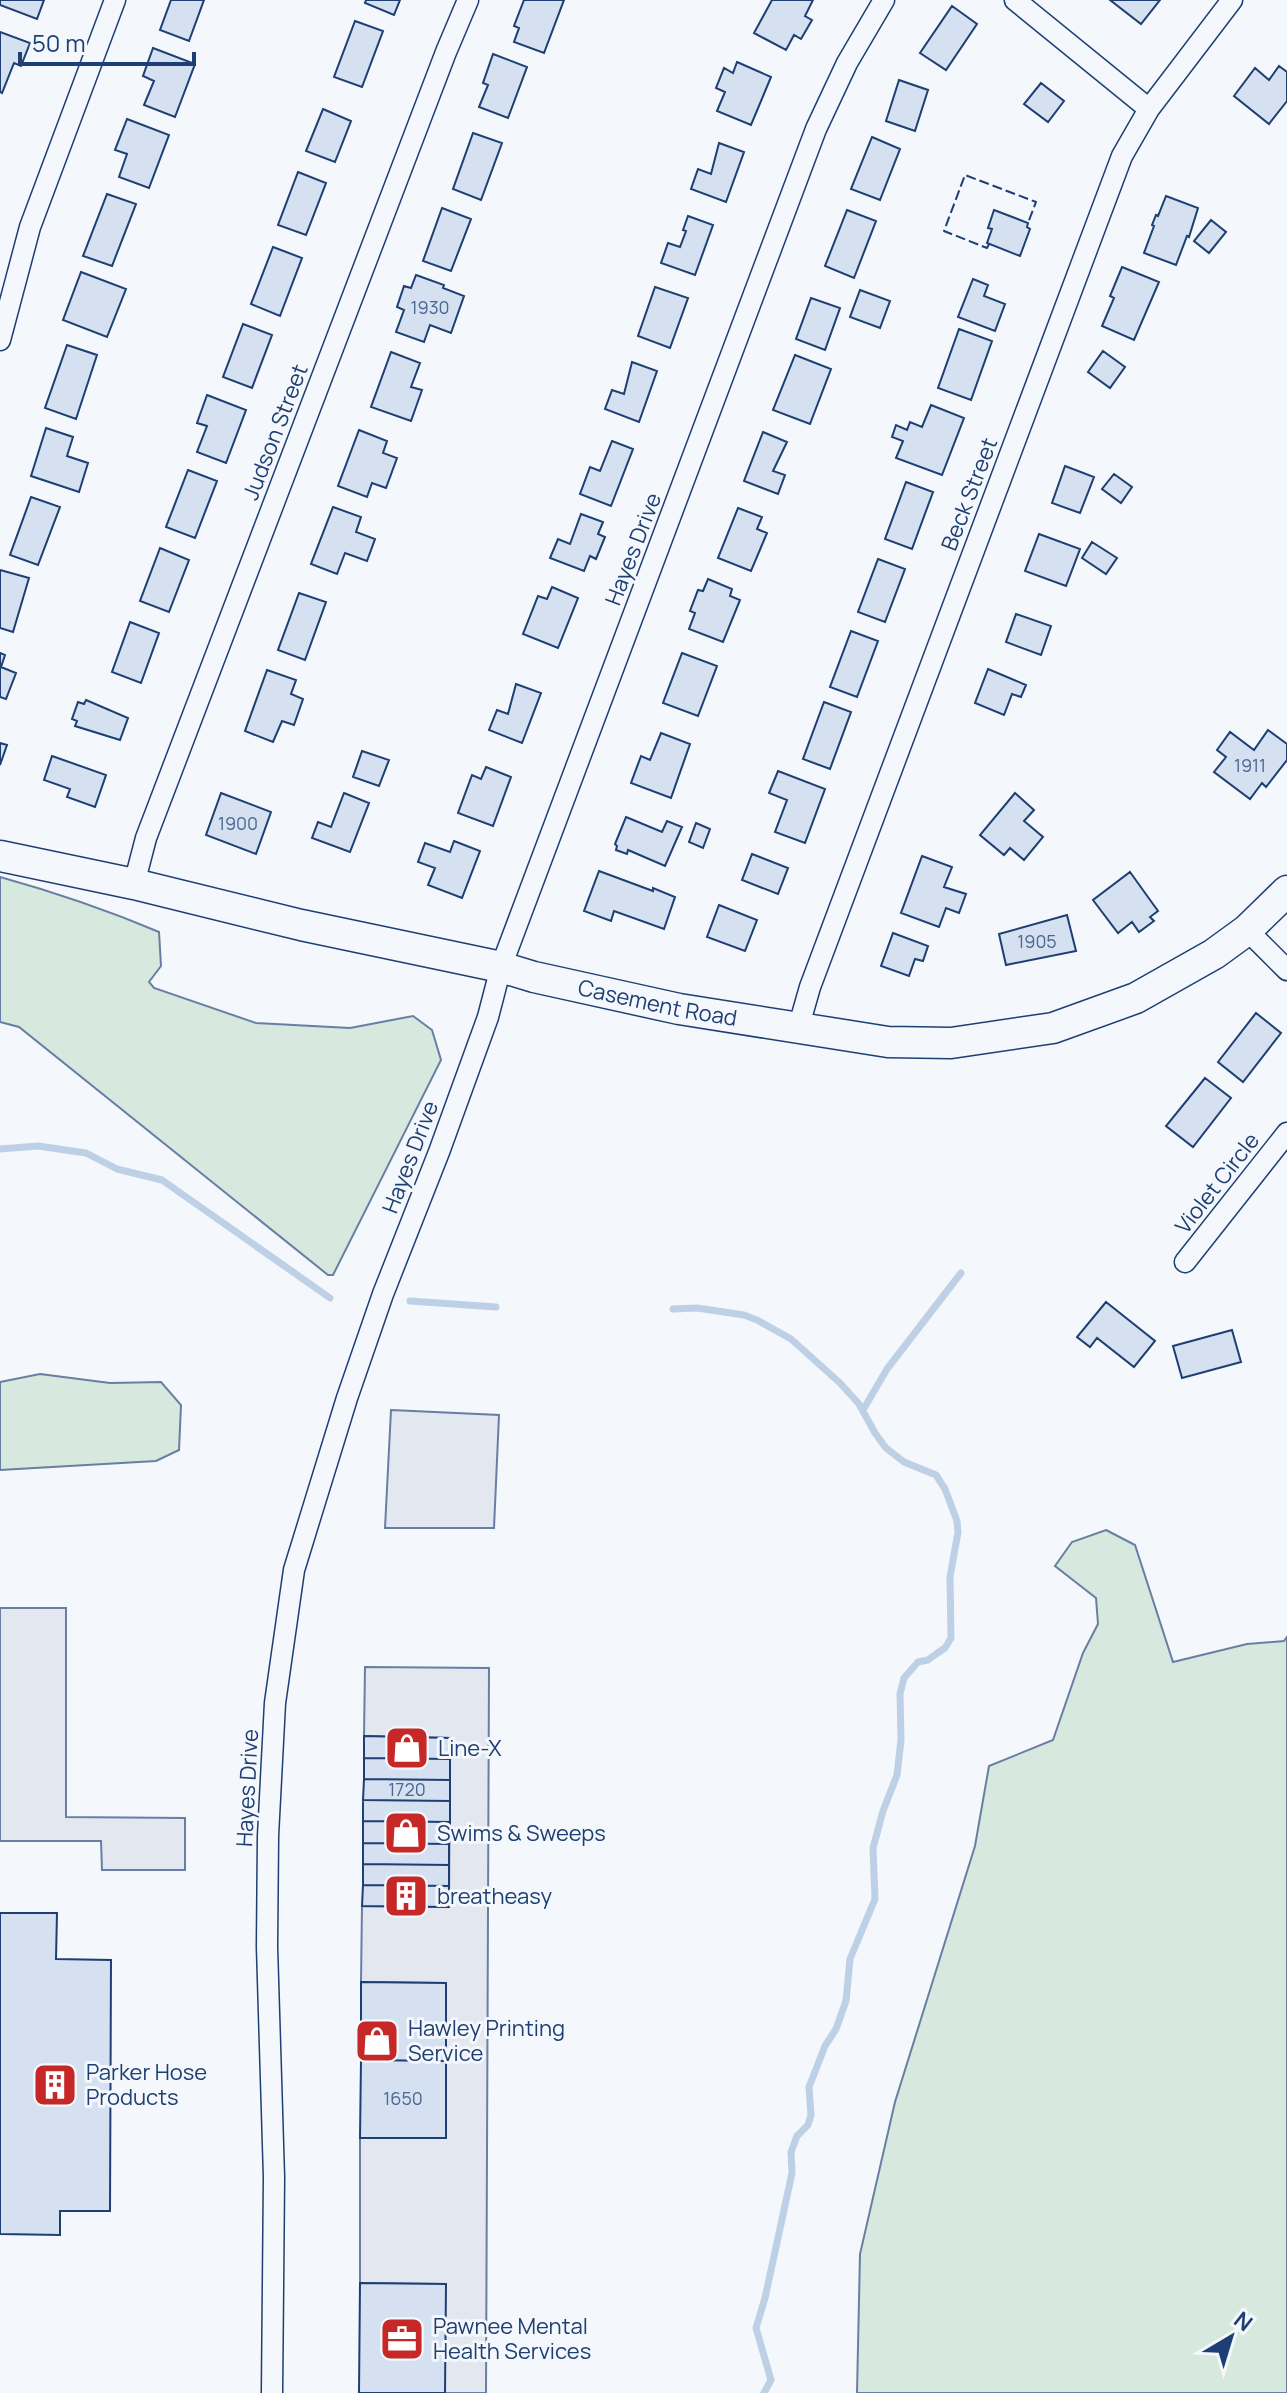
<svg xmlns="http://www.w3.org/2000/svg" width="1287" height="2393" viewBox="0 0 1287 2393" font-family="Manrope,sans-serif">
<style>
.green{fill:#d7e8df;stroke:#687fa3;stroke-width:2}
.parking{fill:#e3e8f0;stroke:#687fa3;stroke-width:2}
.lines{fill:none;stroke-linecap:round;stroke-linejoin:round}
.stream{stroke:#bed0e5;stroke-width:7}
.building{fill:#d5e0f0;stroke:#1d3f73;stroke-width:2}
.street-casing{stroke:#1d3f73;stroke-width:23}
.secondary-casing{stroke:#1d3f73;stroke-width:33}
.street{stroke:#f4f7fb;stroke-width:20}
.secondary{stroke:#f4f7fb;stroke-width:30}
.fence{stroke:#1d3f73;stroke-width:2;stroke-dasharray:10 4;stroke-linecap:butt}
.labels{text-anchor:middle;stroke-width:6;stroke-linejoin:round;paint-order:stroke}
.number-label{font-size:18px;fill:#4b6792}
.street-label{font-size:22px;fill:#1d3f73;stroke:#f4f7fb}
.poi-label{font-size:22px;fill:#1d3f73;stroke:#f4f7fb;text-anchor:start}
</style>
<rect width="100%" height="100%" fill="#f4f7fb"/>
<path class="green" d="M0,877C54,892 107,910 159,932L161,966L149,982L154,988L256,1023L350,1028L413,1016L432,1030L441,1060L333,1275H328L19,1027L0,1022Z
M40,1374L110,1383L161,1382L181,1405L179,1450L156,1461L0,1470V1382Z
M1106,1530L1135,1545L1173,1662L1247,1644L1284,1641L1287,1637V2393H857L860,2254L895,2102L975,1846L989,1766L1053,1740L1083,1653L1098,1624L1096,1598L1055,1566L1072,1542Z"/>
<path class="parking" d="M391,1410L499,1415L494,1528H385Z
M0,1608H66V1817L185,1818V1870H102L101,1841H0Z
M365,1667L489,1668L486,2393H445V2284L360,2283V2138H446V1983L361,1982L362,1906L449,1907L450,1738L364,1736Z"/>
<g class="lines">
<path class="stream" d="M0,1149L38,1146L86,1153L117,1169L162,1180L330,1298
M410,1301L496,1307
M673,1309L697,1308L744,1315L757,1320L791,1339L840,1383L859,1404L875,1433L886,1448L904,1462L936,1475L945,1489L957,1521L958,1532L950,1577L951,1638L945,1648L936,1654L928,1660L918,1662L904,1678L900,1694L901,1740L897,1775L883,1811L873,1848L875,1899L850,1959L846,2001L836,2029L825,2046L809,2087L811,2115L808,2125L797,2136L791,2152L792,2173L765,2298L756,2328L771,2380L764,2393
M863,1410L887,1369L961,1273"/>
</g>
<path class="building" d="M0,0H44L37,19L0,5Z
M171,0H204L189,41L160,30Z
M366,0H400L394,15L365,3Z
M524,0H564L544,53L514,42L519,28L514,26Z
M772,0H813L805,16L812,20L801,39L794,35L786,50L754,33Z
M1110,0H1160L1141,24Z
M952,6L977,24L946,70L920,53Z
M355,21L383,31L362,87L334,77Z
M0,32L30,43L21,66L14,63L2,93L0,92Z
M153,48L195,64L175,117L144,105L154,81L143,76Z
M493,54L527,67L508,118L479,107L488,85L483,83Z
M737,62L771,77L751,125L717,111L725,92L716,88L724,68L733,73Z
M1279,66L1287,72V101L1269,124L1234,96L1255,68L1269,80Z
M899,80L928,90L915,131L886,121Z
M1041,83L1064,101L1048,122L1024,104Z
M323,109L351,121L335,162L306,151Z
M127,119L169,135L149,188L119,177L127,154L115,150Z
M473,133L502,143L481,200L453,189Z
M872,137L900,149L880,200L851,189Z
M719,143L744,152L726,202L691,189L698,169L711,174Z
M298,172L326,183L306,235L278,225Z
M107,194L136,204L112,266L83,256Z
M1166,196L1198,208L1189,237L1187,236L1176,265L1144,253L1154,226L1152,225L1156,215L1158,216Z
M442,208L471,219L451,271L423,261Z
M847,210L876,221L854,278L825,266Z
M994,210L1028,223L1027,227L1030,229L1020,256L987,243L992,229L988,228Z
M688,216L713,225L695,275L661,263L668,243L680,247L686,231L683,230Z
M1211,220L1226,232L1209,253L1194,241Z
M273,247L302,258L280,316L251,304Z
M1122,267L1159,282L1134,340L1102,326L1114,298L1110,296Z
M81,272L126,289L107,337L63,320Z
M416,275L444,285L443,288L464,296L451,333L430,325L424,342L396,332L404,310L397,307L404,286L411,288Z
M973,279L988,285L984,296L1005,304L995,331L958,317Z
M655,287L688,298L670,348L638,336Z
M860,290L890,301L880,328L850,317Z
M811,298L840,308L825,350L796,339Z
M243,324L272,335L252,388L223,377Z
M959,329L992,341L971,400L938,388Z
M67,345L97,355L76,419L45,408Z
M1103,351L1125,367L1110,388L1088,372Z
M391,352L420,363L411,387L422,390L411,421L371,407Z
M795,355L831,369L810,424L773,410Z
M632,362L657,371L639,422L605,409L612,390L624,394Z
M207,395L246,410L226,463L197,452L207,426L197,423Z
M931,405L964,418L942,475L896,458L903,441L892,437L896,425L907,430L910,422L922,427Z
M46,428L73,437L67,456L88,463L79,492L31,476Z
M359,430L387,441L383,453L397,458L386,488L372,483L367,497L338,486Z
M763,432L787,442L773,471L785,475L778,494L744,481Z
M612,441L633,449L611,506L580,494L590,467L600,471Z
M1065,466L1094,477L1080,513L1052,503Z
M188,470L217,481L195,538L166,527Z
M1114,474L1132,487L1121,503L1102,489Z
M906,482L933,492L912,549L885,539Z
M31,497L60,507L38,565L10,555Z
M333,507L361,517L356,532L375,539L367,561L345,553L337,574L311,564Z
M738,508L762,517L757,529L767,533L751,571L718,558Z
M581,514L603,522L598,534L605,537L596,559L590,556L584,571L550,558L558,539L570,544Z
M1039,534L1080,549L1066,586L1025,571Z
M1092,542L1117,558L1106,574L1082,558Z
M160,548L189,560L169,612L140,601Z
M878,559L905,569L885,622L858,612Z
M0,570L29,578L13,632L0,628Z
M708,579L732,589L730,596L740,600L723,642L689,629L695,613L690,611L698,590L703,591Z
M552,587L578,598L558,648L523,634L538,596L547,599Z
M299,593L326,602L305,660L278,650Z
M1016,614L1051,626L1041,655L1006,642Z
M130,622L159,633L141,683L112,672Z
M851,631L878,641L857,697L830,687Z
M0,653L5,655L1,667L16,673L6,699L0,697Z
M682,653L717,666L698,716L663,703Z
M988,669L1026,685L1021,697L1012,694L1004,715L975,703Z
M267,670L296,680L291,694L303,699L294,725L282,721L273,742L245,731Z
M516,684L541,693L522,743L489,730L497,710L508,714Z
M86,700L128,718L120,740L75,726L77,721L72,719L78,702L84,704Z
M824,702L851,712L830,769L803,759Z
M1268,730L1287,744V760L1266,787L1262,783L1250,799L1214,772L1226,757L1217,750L1230,732L1254,750Z
M661,733L690,744L671,798L631,783L641,756L650,760Z
M0,743L7,745L0,765Z
M362,751L389,760L379,786L353,777Z
M52,756L106,775L95,807L67,797L70,789L44,780Z
M486,767L511,777L493,826L458,813L472,775L481,779Z
M778,771L825,789L805,843L775,832L787,800L769,793Z
M221,793L271,812L256,854L206,835Z
M344,793L369,803L350,852L312,838L318,822L331,827Z
M1015,793L1034,810L1024,821L1043,837L1024,860L1010,848L1004,855L980,835Z
M626,817L662,832L667,821L682,827L665,866L628,850L627,854L616,850L617,846L615,844Z
M696,823L710,829L703,848L689,842Z
M454,841L480,851L462,898L428,885L435,868L418,862L425,843L450,852Z
M752,854L788,868L778,894L742,880Z
M922,856L952,867L944,887L966,894L959,913L946,908L939,927L901,913Z
M599,871L653,891V888L675,897L664,929L614,911L611,921L584,911Z
M1130,872L1158,911L1150,917L1154,921L1139,932L1132,922L1118,933L1093,900Z
M719,905L757,920L745,951L707,937Z
M1067,915L1076,951L1006,965L999,934Z
M893,933L928,946L923,961L915,959L909,976L881,966Z
M1256,1013L1281,1033L1243,1082L1218,1062Z
M1205,1078L1231,1098L1193,1147L1166,1126Z
M1106,1302L1155,1341L1134,1367L1097,1338L1090,1347L1077,1337Z
M1232,1330L1241,1362L1182,1378L1173,1346Z
M364,1736L450,1738V1759L364,1758Z
M364,1758L450,1759V1780L364,1779Z
M364,1779L450,1780V1801L363,1800Z
M363,1800L450,1801V1822L363,1821Z
M363,1821L450,1822L449,1844L363,1843Z
M363,1843L449,1844V1865L363,1864Z
M363,1864L449,1865V1886L363,1885Z
M363,1885L449,1886V1907L362,1906Z
M0,1913H57L56,1959L111,1960L110,2211H60V2235L0,2234Z
M361,1982L446,1983V2061L361,2060Z
M361,2060L446,2061V2138H360Z
M360,2283L446,2284L445,2393H359Z"/>
<g class="lines">
<g class="street-casing">
<path id="street" d="M1015,0L1149,109
M0,340L30,227L115,0
M134,884L146,838L446,52L468,0
M1247,930L1287,970
M798,1029L810,987L1122,156L1149,109L1232,0
M1185,1262L1287,1133
M272,2393L274,2177L267,1947L268,1836L275,1703L294,1570L347,1398L383,1294L439,1152L488,1017L501,967L816,129L847,63L884,0"/>
</g>
<g class="secondary-casing">
<g id="secondary">
<path id="s1" d="M0,856L134,884L301,925L501,967L534,977L679,1009L888,1042L951,1043L1053,1028L1136,998L1214,954L1247,930L1287,891"/>
</g>
</g>
<use href="#street" class="street"/>
<use href="#secondary" class="secondary"/>
<path class="fence" d="M989,244L987,248L944,231L965,175L1036,202L1028,223"/>
</g>
<defs>
<g id="shop-square" transform="scale(2.3)"><rect x="-9" y="-9" width="18" height="18" rx="4" fill="#c62828" stroke="#f4f7fb"/><path d="M-5-2.5h2.3a2.7 3.5 0 0 1 5.4 0H5L5.5 6h-11ZM-1.5-2.5h3a1.5 2.3 0 0 0-3 0Z" fill="#fff"/></g>
<g id="building-square" transform="scale(2.3)"><rect x="-9" y="-9" width="18" height="18" rx="4" fill="#c62828" stroke="#f4f7fb"/><path d="M-4-6H4V6H1V3H-1V6H-4ZM-2.5-4.3h1.7v1.8h-1.7ZM.8-4.3h1.7v1.8H.8ZM-2.5-1h1.7V.8h-1.7ZM.8-1h1.7V.8H.8Z" fill="#fff"/></g>
<g id="office-square" transform="scale(2.3)"><rect x="-9" y="-9" width="18" height="18" rx="4" fill="#c62828" stroke="#f4f7fb"/><path d="M-6-3h4V-5.5h4V-3h4V5H-6ZM-1-4.5V-3h2v-1.5ZM-6 0V1H6V0Z" fill="#fff"/></g>
</defs>
<g fill-rule="evenodd">
<use href="#shop-square" x="407" y="1748"/>
<use href="#shop-square" x="406" y="1833"/>
<use href="#building-square" x="406" y="1896"/>
<use href="#shop-square" x="377" y="2041"/>
<use href="#building-square" x="55" y="2085"/>
<use href="#office-square" x="402" y="2339"/>
</g>
<g class="labels">
<g class="number-label">
<text x="430" y="314">1930</text>
<text x="1250" y="772">1911</text>
<text x="238" y="830">1900</text>
<text x="1037" y="948">1905</text>
<text x="407" y="1796">1720</text>
<text x="403" y="2105">1650</text>
</g>
<g class="street-label">
<text transform="translate(275 432) rotate(-69)" y="8">Judson Street</text>
<text transform="translate(969 494) rotate(-69)" y="8">Beck Street</text>
<text transform="translate(633 549) rotate(-69)" y="8">Hayes Drive</text>
<text dy="8" stroke="none"><textPath href="#s1" startOffset="674">Casement Road</textPath></text>
<text transform="translate(410 1157) rotate(-69)" y="8">Hayes Drive</text>
<text transform="translate(1217 1183) rotate(-52)" y="8">Violet Circle</text>
<text transform="translate(247 1788) rotate(-87)" y="8">Hayes Drive</text>
</g>
<g class="poi-label">
<text x="438" y="1756">Line-X</text>
<text x="437" y="1841">Swims &amp; Sweeps</text>
<text x="437" y="1904">breatheasy</text>
<text x="408" y="2036">Hawley Printing<tspan x="408" dy="25">Service</tspan></text>
<text x="86" y="2080">Parker Hose<tspan x="86" dy="25">Products</tspan></text>
<text x="433" y="2334">Pawnee Mental<tspan x="433" dy="25">Health Services</tspan></text>
</g>
</g>
<g transform="translate(1231 2337) rotate(38)" stroke="#f4f7fb" stroke-width="6" paint-order="stroke">
<path d="M0-6L14 30L0 20L-14 30Z" fill="#1d3f73"/>
<text y="-12" font-size="22" font-weight="bold" text-anchor="middle" fill="#1d3f73">N</text>
</g>
<path d="M20 52v12h174v-12" fill="none" stroke="#1d3f73" stroke-width="4"/>
<text x="32" y="52" font-size="24" fill="#1d3f73" stroke="#f4f7fb" stroke-width="6" paint-order="stroke">50 m</text>
</svg>
